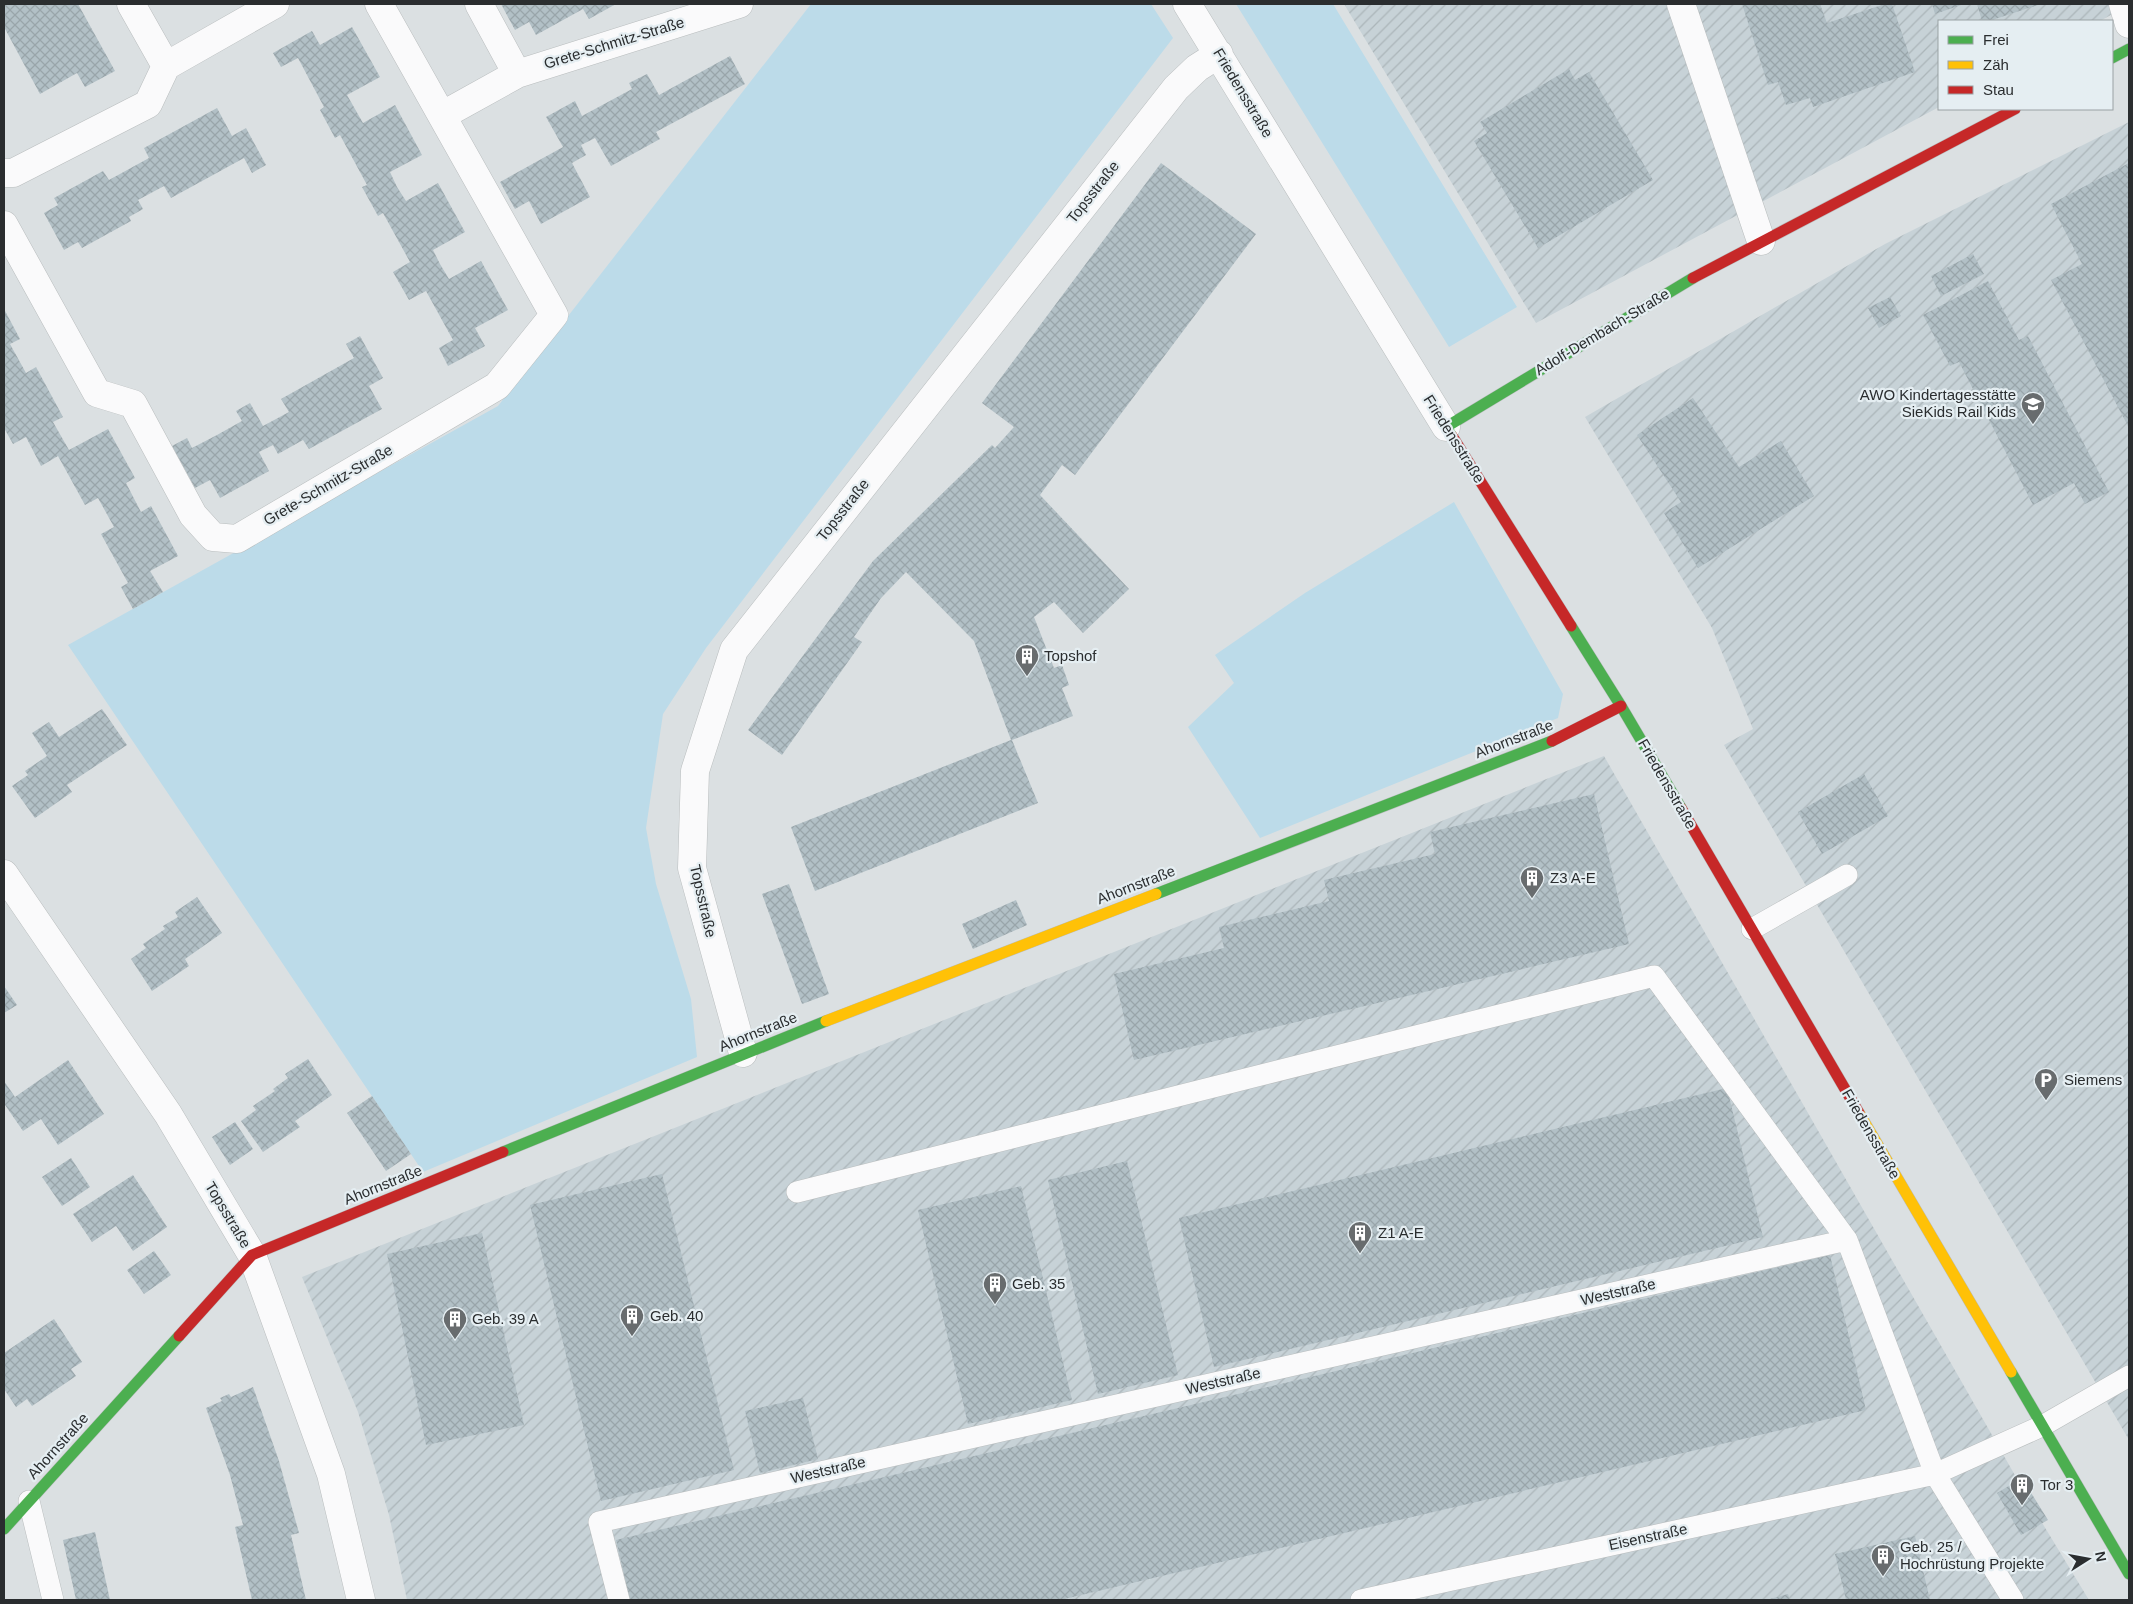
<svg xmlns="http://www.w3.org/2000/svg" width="2133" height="1604" viewBox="0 0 2133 1604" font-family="Helvetica,sans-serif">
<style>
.industrial{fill:url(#industrial-furrows)}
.green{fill:#bcdbe9}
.building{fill:url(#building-cross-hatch)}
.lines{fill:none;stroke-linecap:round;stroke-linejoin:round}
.lane-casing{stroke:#b9bdbe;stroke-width:22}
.street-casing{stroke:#b9bdbe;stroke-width:29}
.fast-casing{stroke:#b9bdbe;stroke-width:12}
.slow-casing{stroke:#b9bdbe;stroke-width:12}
.jam-casing{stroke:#b9bdbe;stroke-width:12}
.lane{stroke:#fafafb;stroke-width:21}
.street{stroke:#fafafb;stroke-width:28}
.fast{stroke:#4caf50;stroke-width:11}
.slow{stroke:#ffc107;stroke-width:11}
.jam{stroke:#c62828;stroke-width:11}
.labels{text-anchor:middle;stroke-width:4.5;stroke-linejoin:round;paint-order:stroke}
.street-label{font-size:15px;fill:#2a2d2f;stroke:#e5eef2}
.poi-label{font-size:15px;fill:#2a2d2f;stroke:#e5eef2;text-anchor:start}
</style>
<defs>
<pattern id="industrial-furrows" width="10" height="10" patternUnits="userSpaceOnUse" patternTransform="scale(1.25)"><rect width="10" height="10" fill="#c7d2d7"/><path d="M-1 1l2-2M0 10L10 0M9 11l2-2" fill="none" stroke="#abb5b9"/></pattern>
<pattern id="building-cross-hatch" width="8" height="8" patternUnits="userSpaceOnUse" patternTransform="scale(1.25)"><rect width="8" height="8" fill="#b2c0c6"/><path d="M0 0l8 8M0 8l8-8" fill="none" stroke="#99a5aa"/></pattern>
</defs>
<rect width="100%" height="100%" fill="#dbe0e2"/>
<path class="industrial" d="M1344,4H2129V5L2100,21H1939V107L1536,323Z
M2129,122V1440L1724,745L1753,729L1712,628L1585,417L1885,244Z
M1604,756L2044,1526L2089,1600H407L389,1515L358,1412L302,1277Z"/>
<path class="green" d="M811,4H1151L1173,38L706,648L663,714L646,828L656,884L691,999L697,1057L423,1172L68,645L498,406Z
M1236,4H1333L1517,307L1449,347Z
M1454,502L1563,694L1558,718L1260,838L1188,727L1234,683L1215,655L1305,593Z"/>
<path class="building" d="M4,4H78L115,71L85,87L77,73L40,94L4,27Z
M501,4H616L589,19L583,9L536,35L529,22L515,30Z
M1742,4H1820L1827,23L1885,4H1892L1915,72L1813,107L1810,98L1786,105L1778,82L1768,85Z
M1932,4H1964L1935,14Z
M1977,4H2041L1989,21H1982Z
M352,27L380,77L347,95L363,123L395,105L422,155L390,172L397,187L406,201L438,183L465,232L433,250L440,264L449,279L481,261L508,310L475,328L485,346L448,366L439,348L453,340L426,291L409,300L393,272L410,262L383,213L378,216L362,187L367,185L340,135L335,138L320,110L324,107L298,58L281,67L273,53L312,31L320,45Z
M730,56L745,84L656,132L660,139L611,166L595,138L581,145L586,155L572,163L590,197L541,224L529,201L515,209L500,182L563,147L546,117L575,101L582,116L632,89L629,83L647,74L659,95Z
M1569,69L1575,80L1589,72L1653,180L1538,248L1474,141L1487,133L1480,122Z
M217,108L232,136L246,128L266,165L252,173L244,158L171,198L164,186L138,200L143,209L129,217L131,221L82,248L78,242L64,250L44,213L58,205L54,198L103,171L109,180L149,158L144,148Z
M1161,163L1256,234L1075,475L1062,465L1040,495L1129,589L1083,633L1054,602L1034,617L1054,668L1062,665L1069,685L1062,688L1073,716L1012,740L1038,803L815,891L791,827L1011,740L974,641L906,572L881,598L854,637L862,642L782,755L748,730L873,561L992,445L995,448L1014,427L982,403Z
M2129,163V428L2051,280L2082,264L2051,204Z
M1973,254L1984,274L1941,296L1931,276Z
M1988,281L2019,340L2028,336L2109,492L2085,504L2074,483L2033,505L1959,362L1950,366L1923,315Z
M1890,297L1901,316L1879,328L1868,308Z
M4,309L20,339L10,344L26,373L36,367L63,417L53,422L69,450L108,429L135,478L126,483L141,512L151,506L178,556L150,571L163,592L133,609L121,587L128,583L101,534L114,527L98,498L85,505L58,456L41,466L26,437L13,444L4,428Z
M360,336L383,378L369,386L382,409L309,449L303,440L278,454L273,445L259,452L269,471L220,498L210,480L195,488L172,446L187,438L192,448L217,435L242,421L236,411L250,403L263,426L289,412L281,399L354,358L346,344Z
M1693,398L1739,467L1781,441L1814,496L1698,568L1664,513L1681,502L1637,435Z
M102,709L127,745L67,785L72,792L35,818L12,786L28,775L25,771L47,756L32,733L49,722L59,737Z
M1864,774L1888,816L1822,854L1798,812Z
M1594,794L1629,944L1134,1060L1114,974L1224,948L1219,927L1329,901L1324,880L1435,854L1430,832Z
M789,884L829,994L802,1004L762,894Z
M197,897L222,933L185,959L189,966L152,991L131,959L146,948L143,944L165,929L163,926L178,917L175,912Z
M1016,900L1027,925L973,949L962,924Z
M4,986L17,1005L4,1013Z
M308,1059L332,1095L295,1121L300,1127L263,1152L241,1121L256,1110L253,1106L275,1091L273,1089L288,1078L285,1074Z
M68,1060L104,1114L58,1145L41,1119L23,1131L5,1105L4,1106V1081L15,1097Z
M1727,1088L1763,1237L1214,1367L1179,1218Z
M372,1096L411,1154L386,1171L347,1113Z
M235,1122L253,1149L230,1165L212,1137Z
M71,1158L90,1187L62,1206L42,1177Z
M1127,1161L1178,1375L1098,1394L1048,1180Z
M662,1174L734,1470L601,1501L530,1205Z
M133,1175L167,1227L133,1251L116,1226L92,1242L73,1214Z
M1021,1186L1072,1400L968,1424L918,1210Z
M482,1233L524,1425L426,1445L387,1254Z
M154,1251L171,1275L144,1294L127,1270Z
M1830,1255L1866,1410L1060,1600H630L616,1540Z
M54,1319L82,1362L71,1369L76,1376L32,1406L27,1399L16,1407L4,1389V1353Z
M253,1387L279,1461L299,1533L291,1535L306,1600H252L235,1527L243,1525L230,1475L206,1408L222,1401L220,1398L229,1394L231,1397Z
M803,1398L818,1459L760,1473L745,1411Z
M2022,1478L2048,1520L2021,1535L1997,1493Z
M95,1532L110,1600H76L63,1540Z
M1915,1536L1930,1600H1846L1835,1554Z
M1788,1594L1790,1600H1766Z"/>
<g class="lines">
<g class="lane-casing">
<path id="lane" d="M1752,929L1847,875
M797,1192L1654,976L1847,1240L1935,1474L2013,1600
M29,1501L53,1600
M619,1600L599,1522L1847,1240
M1361,1600L1935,1474L2042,1426L2129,1376"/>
</g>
<g class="street-casing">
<path id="street" d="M131,4L166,66L275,4
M479,4L517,74
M1187,4L1446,427
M1681,4L1761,241
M2123,4L2129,24
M443,115L517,74L739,4
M4,173H13L148,104L166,66
M4,225L97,393L133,404L193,515L213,537L237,539L497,386L554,315L379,4
M4,874L168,1114L252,1255L331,1474L361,1600
M743,1053L692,868L695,771L734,650L1176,88L1197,68L1219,54"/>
</g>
<g class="fast-casing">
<path id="fast" d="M2112,58L2129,49
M1452,436L1446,427L1693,278
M1571,626L1621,706L1681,808
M1156,894L1552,741
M503,1152L826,1021
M2011,1372L2129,1574
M4,1529L179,1336"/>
</g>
<g class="slow-casing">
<path id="slow" d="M826,1021L1156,894
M1859,1113L2011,1372"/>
</g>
<g class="jam-casing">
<path id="jam" d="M1693,278L2015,109
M1452,436L1571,626
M1552,741L1621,706
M1681,808L1859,1113
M179,1336L252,1255L503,1152"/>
</g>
<use href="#lane" class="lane"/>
<use href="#street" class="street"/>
<use href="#fast" class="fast"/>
<use href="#slow" class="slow"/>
<use href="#jam" class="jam"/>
</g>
<defs>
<g id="school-pin" transform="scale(1.25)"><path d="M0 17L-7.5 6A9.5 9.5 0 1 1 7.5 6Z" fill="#686c6e" stroke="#e5eef2"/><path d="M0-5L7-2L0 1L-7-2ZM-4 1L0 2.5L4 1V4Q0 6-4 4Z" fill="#fff"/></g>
<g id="building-pin" transform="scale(1.25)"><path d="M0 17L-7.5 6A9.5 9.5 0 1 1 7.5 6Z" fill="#686c6e" stroke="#e5eef2"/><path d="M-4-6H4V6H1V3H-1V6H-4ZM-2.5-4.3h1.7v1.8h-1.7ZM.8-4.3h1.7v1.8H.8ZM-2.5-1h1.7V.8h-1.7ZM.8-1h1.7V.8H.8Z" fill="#fff"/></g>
<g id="parking-pin" transform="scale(1.25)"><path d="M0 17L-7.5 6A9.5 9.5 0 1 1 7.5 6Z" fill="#686c6e" stroke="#e5eef2"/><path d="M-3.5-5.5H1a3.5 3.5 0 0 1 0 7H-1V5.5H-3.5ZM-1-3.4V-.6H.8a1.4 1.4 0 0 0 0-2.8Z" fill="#fff"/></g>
</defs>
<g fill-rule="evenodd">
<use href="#school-pin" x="2033" y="404"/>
<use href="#building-pin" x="1027" y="656"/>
<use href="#building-pin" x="1532" y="878"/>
<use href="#parking-pin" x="2046" y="1080"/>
<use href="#building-pin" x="1360" y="1233"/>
<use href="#building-pin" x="995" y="1284"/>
<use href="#building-pin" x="632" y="1316"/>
<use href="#building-pin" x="455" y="1319"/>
<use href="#building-pin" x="2022" y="1485"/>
<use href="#building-pin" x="1883" y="1556"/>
</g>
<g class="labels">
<g class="street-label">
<text transform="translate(614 43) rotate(-17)" y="5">Grete-Schmitz-Straße</text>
<text transform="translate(1243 93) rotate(59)" y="5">Friedensstraße</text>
<text transform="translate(1093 192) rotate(-52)" y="5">Topsstraße</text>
<text transform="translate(1602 332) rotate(-31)" y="5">Adolf-Dembach-Straße</text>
<text transform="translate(1454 439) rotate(58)" y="5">Friedensstraße</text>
<text transform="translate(328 485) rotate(-30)" y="5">Grete-Schmitz-Straße</text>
<text transform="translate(843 510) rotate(-52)" y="5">Topsstraße</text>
<text transform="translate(1514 739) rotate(-21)" y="5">Ahornstraße</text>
<text transform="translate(1667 784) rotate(60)" y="5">Friedensstraße</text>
<text transform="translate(1136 885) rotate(-21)" y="5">Ahornstraße</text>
<text transform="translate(703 901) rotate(77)" y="5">Topsstraße</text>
<text transform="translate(758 1032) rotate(-22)" y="5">Ahornstraße</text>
<text transform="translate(1871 1134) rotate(60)" y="5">Friedensstraße</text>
<text transform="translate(383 1185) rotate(-22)" y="5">Ahornstraße</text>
<text transform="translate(228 1215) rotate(59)" y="5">Topsstraße</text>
<text transform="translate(1618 1292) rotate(-13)" y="5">Weststraße</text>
<text transform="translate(1223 1381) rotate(-13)" y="5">Weststraße</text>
<text transform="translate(58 1446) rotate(-48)" y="5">Ahornstraße</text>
<text transform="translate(828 1470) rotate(-13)" y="5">Weststraße</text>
<text transform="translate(1648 1537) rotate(-12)" y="5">Eisenstraße</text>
</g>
<g class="poi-label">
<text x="2016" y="400" text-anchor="end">AWO Kindertagesstätte<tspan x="2016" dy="17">SieKids Rail Kids</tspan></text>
<text x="1044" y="661">Topshof</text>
<text x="1550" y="883">Z3 A-E</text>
<text x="2064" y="1085">Siemens</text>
<text x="1378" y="1238">Z1 A-E</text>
<text x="1012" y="1289">Geb. 35</text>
<text x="650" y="1321">Geb. 40</text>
<text x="472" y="1324">Geb. 39 A</text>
<text x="2040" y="1490">Tor 3</text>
<text x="1900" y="1552">Geb. 25 /<tspan x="1900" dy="17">Hochrüstung Projekte</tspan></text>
</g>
</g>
<rect width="2133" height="1604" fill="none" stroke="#2a2d2f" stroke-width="10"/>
<rect x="1938" y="20" width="175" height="90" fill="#e5eef2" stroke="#9aa1a4"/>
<rect x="1948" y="36" width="25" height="8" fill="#4caf50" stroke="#9aa1a4"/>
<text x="1983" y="45" font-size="15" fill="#2a2d2f">Frei</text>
<rect x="1948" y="61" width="25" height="8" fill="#ffc107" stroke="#9aa1a4"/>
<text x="1983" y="70" font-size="15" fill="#2a2d2f">Zäh</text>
<rect x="1948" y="86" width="25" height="8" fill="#c62828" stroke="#9aa1a4"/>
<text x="1983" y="95" font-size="15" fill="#2a2d2f">Stau</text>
<g transform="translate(2088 1559) rotate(79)" stroke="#e5eef2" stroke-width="4" paint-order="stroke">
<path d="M0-4L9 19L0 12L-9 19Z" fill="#2a2d2f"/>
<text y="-8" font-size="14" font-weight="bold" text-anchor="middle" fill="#2a2d2f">N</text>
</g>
</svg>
